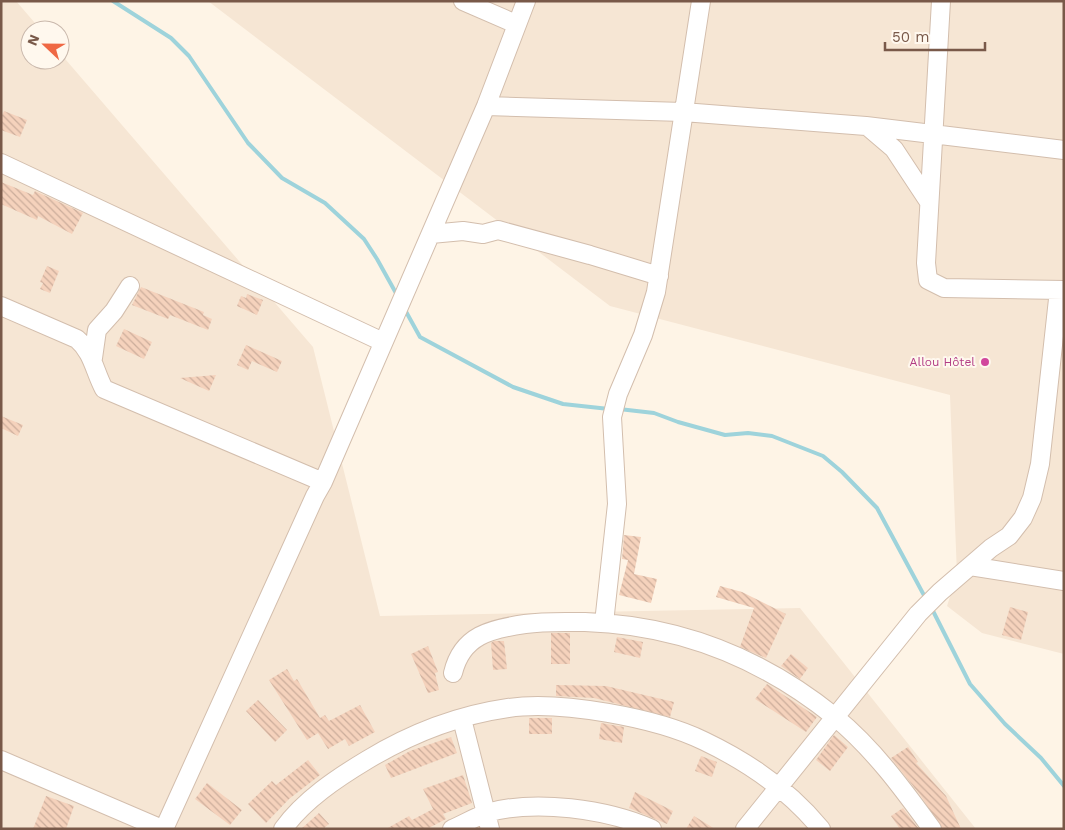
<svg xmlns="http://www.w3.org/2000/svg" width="1065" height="830" viewBox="0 0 1065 830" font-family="'Work Sans',sans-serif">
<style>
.residential{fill:#f6e6d4}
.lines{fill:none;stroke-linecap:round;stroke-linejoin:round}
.stream{stroke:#9ed3db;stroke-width:4}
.building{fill:url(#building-back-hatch)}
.minor-casing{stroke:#d3bead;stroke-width:20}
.minor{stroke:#fff;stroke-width:18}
.hotel-dot{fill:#d1479c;stroke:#fff8ee;stroke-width:2}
.labels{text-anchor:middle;stroke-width:4;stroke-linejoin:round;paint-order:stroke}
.hotel-label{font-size:12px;fill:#b23c85;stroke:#fff8ee;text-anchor:end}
</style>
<defs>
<pattern id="building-back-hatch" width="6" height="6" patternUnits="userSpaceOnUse" patternTransform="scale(1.25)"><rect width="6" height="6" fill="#f5d2bc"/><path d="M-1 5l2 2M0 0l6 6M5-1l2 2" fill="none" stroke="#cbad9b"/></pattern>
</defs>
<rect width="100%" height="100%" fill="#fef4e6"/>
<path class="residential" d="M1,1H16L41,30H30V60H60V53L313,347L380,616L800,608L976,829H1Z
M208,1H1064V654L982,633L947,606L957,575L950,395L610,306Z"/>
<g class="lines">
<path class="stream" d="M113,1L171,38L189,56L248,143L282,178L325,203L364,239L377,259L397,295
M404,308L420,337L513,387L563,404L609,409
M619,409L654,413L678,422L725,435L748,433L772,436L823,456L842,472L877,508L926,599
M931,607L970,684L1005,724L1041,758L1064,786"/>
</g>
<path class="building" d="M4,111L27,120L20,137L1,130V118Z
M1,182L33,195L35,191L83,213L72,234L38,216L37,220L1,204Z
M47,266L59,271L50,293L40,289L43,283L40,282Z
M141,287L204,312L203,315L212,319L208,330L170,315L168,319L132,305Z
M247,294L263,300L257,315L237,306L241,296L246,298Z
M124,329L152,342L144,359L116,346Z
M246,345L282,361L277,372L252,361L248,370L237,365Z
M216,375L209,391L180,378Z
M1,416L23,425L18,436L1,428Z
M624,535L641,537L634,574L657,579L651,603L619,595L628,560L622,559Z
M720,586L742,592L786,614L766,658L740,647L754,608L716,597Z
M1010,607L1028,612L1021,640L1002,635Z
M551,633H570V664H551Z
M617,637L643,642L640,658L614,652Z
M494,641H504L507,669L493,670L491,643Z
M428,646L438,672L435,673L439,690L428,693L411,654Z
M791,654L808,668L800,679L781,666Z
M287,669L294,681L297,679L320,718L325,715L329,721L360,705L375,732L349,746L345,739L328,749L318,733L307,740L269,680Z
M767,684L817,717L806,732L755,699Z
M556,685L606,686L674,702L670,717L594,698L556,696Z
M258,700L287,730L275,742L246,711Z
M529,718H552V734H529Z
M601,723L624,727L622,743L599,739Z
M834,735L848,747L830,771L816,760Z
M451,737L457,753L391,778L385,765L410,751Z
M908,747L918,762L916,763L946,796L961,829H942L921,796L891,758Z
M701,756L717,762L712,777L695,771Z
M308,760L320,775L289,799L266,823L248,804L272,781L276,785Z
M463,775L472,803L443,814L446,819L427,829H386L409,816L412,820L433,809L423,789Z
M207,783L242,810L230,825L195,799Z
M635,792L673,811L667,824L629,808Z
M46,796L74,806L66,829H33Z
M903,808L912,820L919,829H900L891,816Z
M319,813L329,824L323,829H301Z
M694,816L715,829H686Z"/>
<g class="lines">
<g class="minor-casing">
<path id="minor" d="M463,1L516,24
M941,1L926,263L928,280L944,288L1064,290
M486,106L683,112L866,126L1064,150
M867,126L894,149L929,202
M1,163L383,342
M431,234L463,231L483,234L498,230L590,255L659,276
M1,306L77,339C93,353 94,370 104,389L323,482
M93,358L97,330L114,311L130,286
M970,566L1064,581
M604,623L617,504L612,417L618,394L643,335L656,292L701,1
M453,673C462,635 491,629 525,624C545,621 565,622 585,622C679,625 762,658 835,717C873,748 903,789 932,829
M462,719L490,829
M1,760L162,829
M164,829L315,496L323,482L486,106L526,1
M283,829C304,800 337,778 367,760C410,734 459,715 508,708C560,700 657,718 704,741C748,762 790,791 821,829
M452,829C464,824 475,817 487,813C535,799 607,809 652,829
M745,829L918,614L940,592L991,548L1009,536L1023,518L1032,498L1040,464L1059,290"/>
</g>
<use href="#minor" class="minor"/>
</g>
<circle class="hotel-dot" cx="985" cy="362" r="5"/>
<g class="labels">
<g class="hotel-label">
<text x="975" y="366">Allou Hôtel</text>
</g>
</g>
<rect width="1065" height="830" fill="none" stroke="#795949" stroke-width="5"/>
<g transform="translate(45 45) rotate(292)"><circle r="24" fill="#fff8ee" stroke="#c9b8ac"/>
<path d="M0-4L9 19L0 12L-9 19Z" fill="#ef6844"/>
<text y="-8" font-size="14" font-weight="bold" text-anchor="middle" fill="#795949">N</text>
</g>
<path d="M885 42v8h100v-8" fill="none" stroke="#795949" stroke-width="2.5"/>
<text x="892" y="42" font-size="15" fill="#795949" stroke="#fff8ee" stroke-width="4" paint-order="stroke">50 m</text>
</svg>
